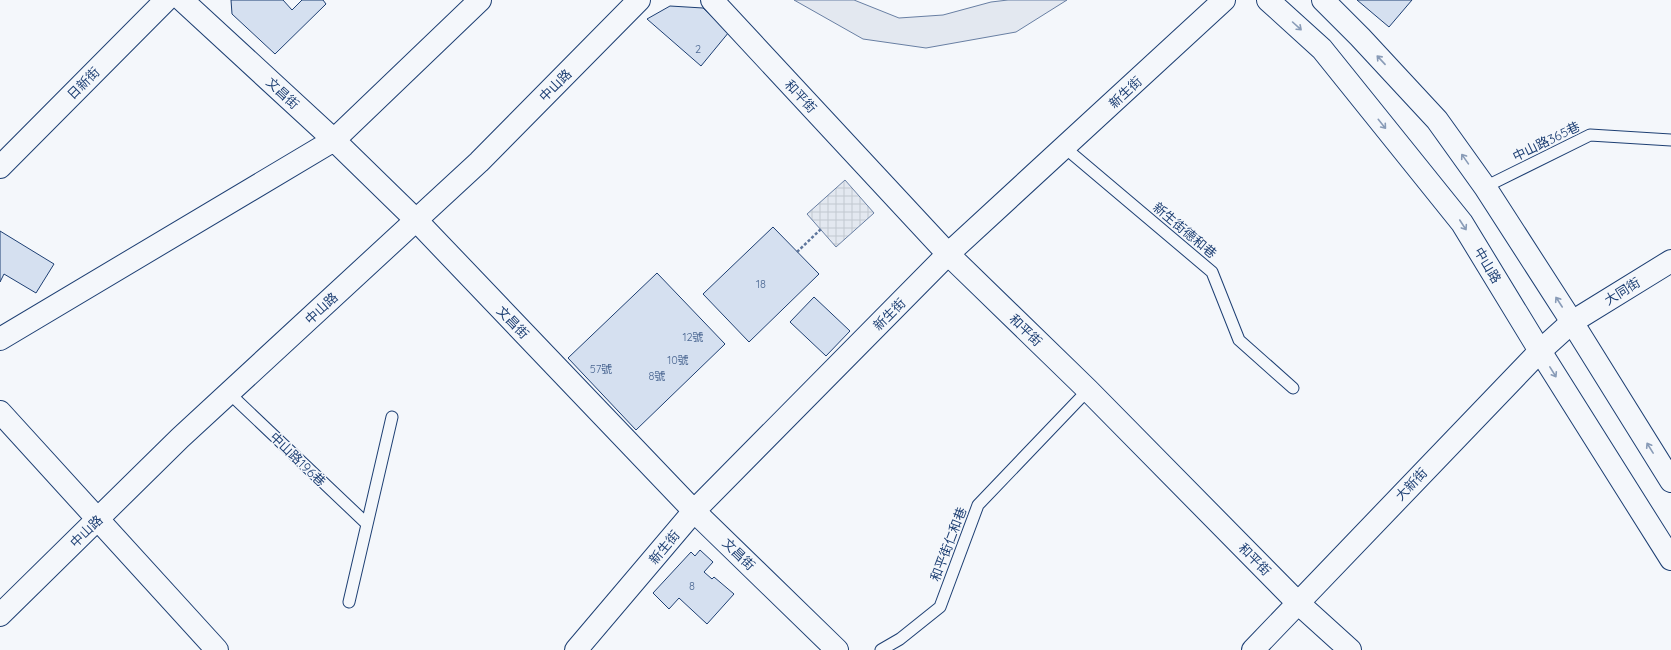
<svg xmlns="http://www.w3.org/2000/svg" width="1671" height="650" viewBox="0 0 1671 650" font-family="Quicksand,'Noto Sans TC',sans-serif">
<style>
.parking{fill:#e3e8f0;stroke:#687fa3}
.plaza{fill:url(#plaza-grid);stroke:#687fa3}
.building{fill:#d5e0f0;stroke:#1d3f73}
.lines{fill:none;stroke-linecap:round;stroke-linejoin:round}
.service-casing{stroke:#1d3f73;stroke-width:13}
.minor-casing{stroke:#1d3f73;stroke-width:24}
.tertiary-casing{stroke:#1d3f73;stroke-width:24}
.path{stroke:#5e769c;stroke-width:2.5;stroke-dasharray:3 2;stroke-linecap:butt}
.service{stroke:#f4f7fb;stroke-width:11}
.minor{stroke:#f4f7fb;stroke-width:22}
.tertiary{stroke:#f4f7fb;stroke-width:22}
.oneway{stroke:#889bb7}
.labels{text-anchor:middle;stroke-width:3;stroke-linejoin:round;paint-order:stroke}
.number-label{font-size:11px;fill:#4b6792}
.street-label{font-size:13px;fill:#1d3f73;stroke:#f4f7fb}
</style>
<defs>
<pattern id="plaza-grid" width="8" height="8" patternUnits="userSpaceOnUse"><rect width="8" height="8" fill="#e3e8f0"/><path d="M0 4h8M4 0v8" fill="none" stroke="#c2c8d1"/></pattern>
</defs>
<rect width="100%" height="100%" fill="#f4f7fb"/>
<path class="parking" d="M794,0H854L899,18L943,15L991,2L1008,0H1067L1016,32L926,48L863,39Z"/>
<path class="plaza" d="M845,180L874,213L836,247L807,214Z"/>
<path class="building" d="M231,0H283L292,10L302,0H323L326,4L275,54L232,14Z
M1357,0H1412L1389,27Z
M670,6L703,8L729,32L701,66L647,19Z
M773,227L819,274L749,342L703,294Z
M0,231L54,264L36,293L4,274L0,282Z
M657,273L725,344L636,430L568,358Z
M814,297L850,331L826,356L790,322Z
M700,550L713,562L704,572L712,579L714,577L734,594L707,624L679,598L669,609L653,593L691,552L695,556Z"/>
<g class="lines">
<g class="service-casing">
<path id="service" d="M1064,147L1212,272L1239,340L1293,388
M1485,187L1590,135L1671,140
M229,393L367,524
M349,602L392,417
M881,650L900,639L940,607L978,505L1088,390"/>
</g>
<g class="minor-casing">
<path id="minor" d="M182,0L334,140L416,220L694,511L837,650
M712,0L948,254L1088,390L1297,602L1350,650
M0,167L166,0
M0,339L334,140L480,0
M0,412L217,650
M576,650L694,511L948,254L1224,0
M1253,650L1540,351L1572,322L1671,261"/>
</g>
<g class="tertiary-casing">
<path id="tertiary" d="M1268,0L1322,49L1462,223L1540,351L1671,559
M1323,0L1360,37L1437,120L1485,187L1572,322L1671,481
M0,615L180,438L479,162L639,0"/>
</g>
<path class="path" d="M797,252L821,229"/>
<use href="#service" class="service"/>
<use href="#minor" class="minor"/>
<use href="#tertiary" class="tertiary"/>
</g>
<defs><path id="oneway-shaft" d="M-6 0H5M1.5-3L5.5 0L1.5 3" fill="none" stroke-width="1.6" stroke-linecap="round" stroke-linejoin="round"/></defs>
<g class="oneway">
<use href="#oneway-shaft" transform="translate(1297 26) rotate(42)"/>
<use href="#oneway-shaft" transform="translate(1381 60) rotate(-133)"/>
<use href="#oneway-shaft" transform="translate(1382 124) rotate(51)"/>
<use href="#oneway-shaft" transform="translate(1465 159) rotate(-125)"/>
<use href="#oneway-shaft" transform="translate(1463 225) rotate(57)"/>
<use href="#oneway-shaft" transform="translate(1559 302) rotate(-123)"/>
<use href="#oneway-shaft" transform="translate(1553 372) rotate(58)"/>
<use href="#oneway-shaft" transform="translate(1650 448) rotate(-122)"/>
</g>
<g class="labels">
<g class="number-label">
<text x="698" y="53">2</text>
<text x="761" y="288">18</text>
<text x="693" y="341">12號</text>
<text x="678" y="364">10號</text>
<text x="601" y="373">57號</text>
<text x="657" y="380">8號</text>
<text x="692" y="590">8</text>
</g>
<g class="street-label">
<text transform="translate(83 83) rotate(-45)" y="5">日新街</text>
<text transform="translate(555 85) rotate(-45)" y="5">中山路</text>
<text transform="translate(1125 92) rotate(-43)" y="5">新生街</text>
<text transform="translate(283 93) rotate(43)" y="5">文昌街</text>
<text transform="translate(801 96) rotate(47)" y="5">和平街</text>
<text transform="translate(1546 141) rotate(-26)" y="5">中山路365巷</text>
<text transform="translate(1185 230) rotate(40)" y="5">新生街德和巷</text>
<text transform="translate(1488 265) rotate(59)" y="5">中山路</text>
<text transform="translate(1622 291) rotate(-32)" y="5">大同街</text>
<text transform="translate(321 308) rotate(-43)" y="5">中山路</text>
<text transform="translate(889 314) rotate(-45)" y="5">新生街</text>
<text transform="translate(513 322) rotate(46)" y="5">文昌街</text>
<text transform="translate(1026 330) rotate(44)" y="5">和平街</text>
<text transform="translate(298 459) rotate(44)" y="5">中山路196巷</text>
<text transform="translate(1411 484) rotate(-46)" y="5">大新街</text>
<text transform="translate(86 531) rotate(-44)" y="5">中山路</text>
<text transform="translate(948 544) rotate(-69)" y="5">和平街仁和巷</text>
<text transform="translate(664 547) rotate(-50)" y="5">新生街</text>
<text transform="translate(739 554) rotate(44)" y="5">文昌街</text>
<text transform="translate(1255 559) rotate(45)" y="5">和平街</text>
</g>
</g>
</svg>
